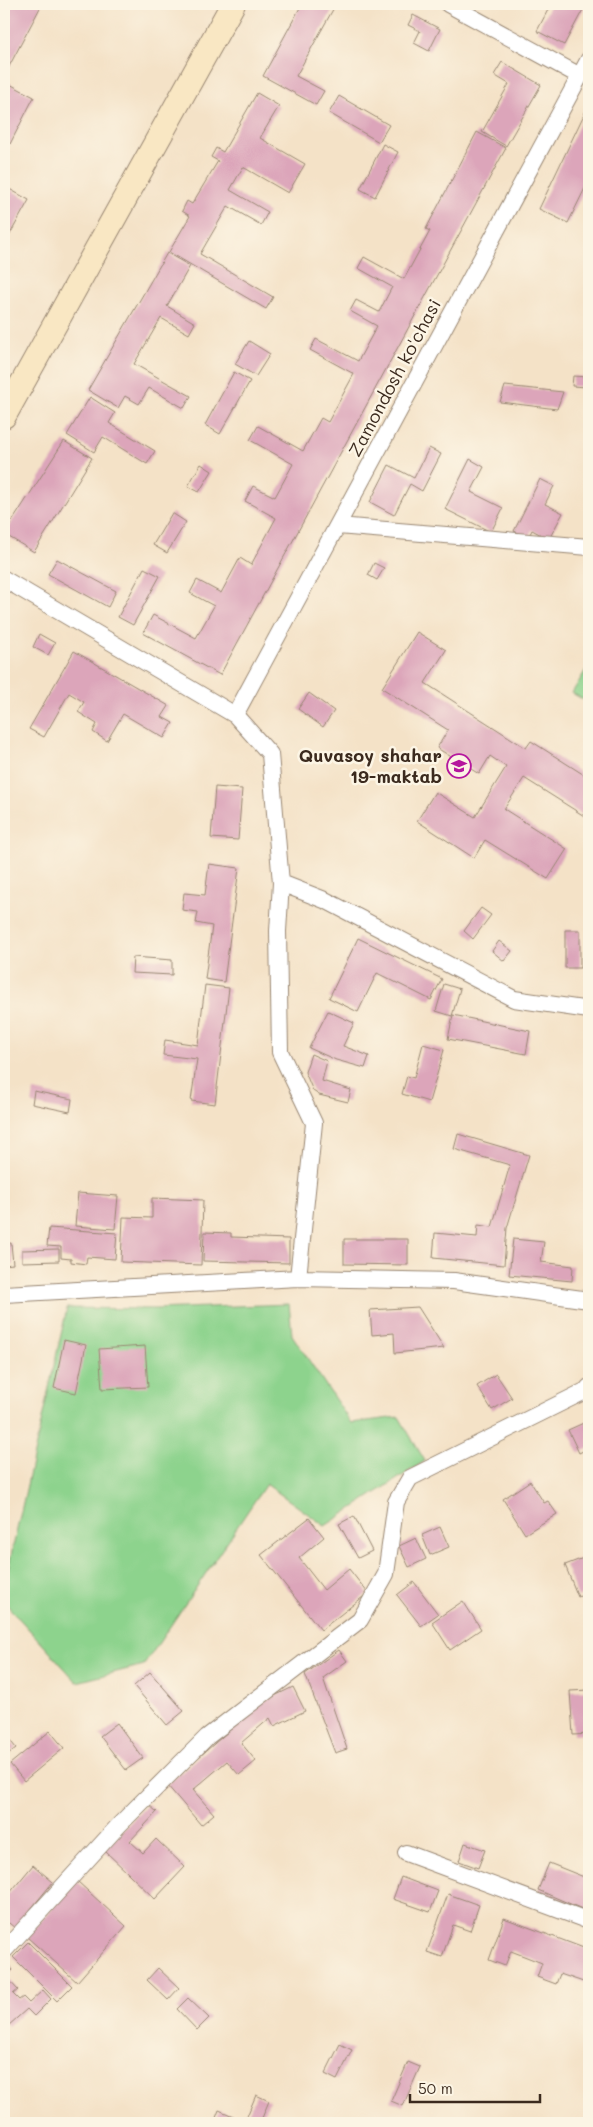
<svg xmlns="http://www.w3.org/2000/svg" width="593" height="2127" viewBox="0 0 593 2127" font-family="Mali,sans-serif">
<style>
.green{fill:#8dd38d;stroke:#647e56}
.building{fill:#dca5ba}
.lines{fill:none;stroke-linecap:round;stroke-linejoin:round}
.street-casing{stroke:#988672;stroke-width:18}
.secondary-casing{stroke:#988672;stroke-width:26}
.street{stroke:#fff;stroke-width:16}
.secondary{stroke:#f9e7c3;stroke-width:24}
.labels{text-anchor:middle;stroke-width:5;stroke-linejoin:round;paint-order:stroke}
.street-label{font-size:18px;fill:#3b2a1e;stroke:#fcf5e5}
.poi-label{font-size:18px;font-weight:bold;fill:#3b2a1e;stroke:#fcf5e5;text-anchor:end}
</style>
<rect width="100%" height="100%" fill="#fcf5e5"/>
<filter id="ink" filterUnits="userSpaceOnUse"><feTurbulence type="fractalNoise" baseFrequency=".02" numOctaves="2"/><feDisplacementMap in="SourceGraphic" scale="10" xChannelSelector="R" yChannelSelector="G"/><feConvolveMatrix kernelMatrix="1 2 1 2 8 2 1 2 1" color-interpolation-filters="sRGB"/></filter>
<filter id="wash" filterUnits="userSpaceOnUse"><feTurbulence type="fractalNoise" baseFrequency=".0096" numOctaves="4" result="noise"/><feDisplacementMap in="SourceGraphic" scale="20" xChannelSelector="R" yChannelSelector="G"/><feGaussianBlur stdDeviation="1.12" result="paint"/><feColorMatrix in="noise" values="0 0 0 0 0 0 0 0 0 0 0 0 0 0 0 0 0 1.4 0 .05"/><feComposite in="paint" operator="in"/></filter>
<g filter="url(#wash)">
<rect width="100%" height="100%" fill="#f4e2c7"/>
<path class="green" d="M589,665V703L572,693Z
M289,1304L292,1335L351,1423L399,1417L425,1461L325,1526L266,1484L144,1665L77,1682L4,1602V1587L67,1308L156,1309Z"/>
<g id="blocks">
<path class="building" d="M4,4H42L4,76Z
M302,4H336L296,76L324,91L316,105L263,76Z
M551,4H586L564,45L537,31Z
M413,15L440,29L429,51L414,43L420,31L408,25Z
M502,62L541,85L506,146L482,132L509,84L494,75Z
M4,81L34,97L10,144L4,140Z
M257,93L279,106L260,138L305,164L288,193L243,167L230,190L268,212L261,225L228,206L200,254L273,297L266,309L169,252L190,216L182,211L187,201L192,204L218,161L211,157L216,148L223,152Z
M339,96L389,125L379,142L329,113Z
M589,104V180L568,223L539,209Z
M477,132L506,148L220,675L143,633L153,615L196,638L214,606L190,593L197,580L221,593L240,558L251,565L276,518L245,501L253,486L275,497L293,464L250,440L258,426L303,451L321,418L328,422L354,374L310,350L316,339L358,361L377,326L350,311L356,300L379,312L392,287L358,268L364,257L404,279L430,231L426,229Z
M383,144L398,152L375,197L360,189Z
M4,186L29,200L4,245Z
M167,253L190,266L167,306L195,323L189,334L161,318L134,364L191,396L184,408L149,388L139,404L125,396L118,408L88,390Z
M249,341L270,354L256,376L235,364Z
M234,372L250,381L220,434L205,425Z
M573,376L588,377L587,387L572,386Z
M505,386L563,392L557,409L500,402Z
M90,397L115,413L109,423L155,451L147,464L103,437L94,452L67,435Z
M64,441L92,458L34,552L4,534Z
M429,448L441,454L422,491L410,484L394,515L370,502L389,465L414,478Z
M470,459L484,467L471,492L503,508L491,532L445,509Z
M201,464L212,471L199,492L188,486Z
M540,479L554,486L545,504L563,513L549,539L532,530L528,538L514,531Z
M172,513L186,522L167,553L153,545Z
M57,559L116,591L108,607L48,574Z
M374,563L384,568L377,580L368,575Z
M144,568L160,576L133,625L118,617Z
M417,632L446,650L425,683L526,748L531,741L589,778V819L524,778L504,809L567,849L548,879L485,840L474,858L417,821L435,792L475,817L506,767L490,756L479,774L437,748L448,730L382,688Z
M39,634L55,643L48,655L33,647Z
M74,651L169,706L162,717L173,723L164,738L123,714L107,741L93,732L97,724L78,712L84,702L69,693L44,737L29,729Z
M309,693L334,711L323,727L298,709Z
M215,787L242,789L238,840L211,838Z
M209,864L239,868L224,982L205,979L212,926L196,923L198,912L182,910L184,893L205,895Z
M481,908L491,915L473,939L464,931Z
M565,930H580V968H565Z
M358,938L442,979L431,1000L377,973L358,1012L329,998Z
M499,941L512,951L504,961L492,951Z
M133,957L172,960V975L132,973Z
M444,984L460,989L452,1016L436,1011Z
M205,985L229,988L215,1104L191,1101L197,1059L163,1055L165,1040L198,1045Z
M328,1011L354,1023L343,1046L369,1056L365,1068L336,1060L309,1048Z
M453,1015L530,1031L526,1054L448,1039Z
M423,1044L444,1050L429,1102L402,1094L407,1076L414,1078Z
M311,1054L327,1061L322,1081L351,1090L348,1102L319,1095L313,1091L305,1072Z
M34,1091L72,1099L70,1112L32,1104Z
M458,1134L529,1155L507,1228L504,1265L433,1258L435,1233L477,1237L478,1225L492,1227L510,1165L454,1149Z
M78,1193L118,1196L115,1229L75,1226Z
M152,1198L203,1200L201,1265L121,1262L123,1217L152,1218Z
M49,1228L117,1233L115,1259L87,1257L86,1264L71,1262V1259L61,1258V1247L47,1246Z
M204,1232L231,1233V1237L289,1239V1263L203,1261Z
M344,1239H408V1265L344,1264Z
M513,1239L544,1242L541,1262L573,1266L572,1281L509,1275Z
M11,1243L13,1264L4,1265V1244Z
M59,1249V1261L22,1262V1250Z
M418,1307L444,1348L395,1353L394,1333L372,1335L370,1310Z
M64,1340L86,1345L76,1393L54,1388Z
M145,1346L148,1387L102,1389L99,1349Z
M496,1374L512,1398L492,1410L477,1386Z
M588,1421L589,1448L579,1453L568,1430Z
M530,1481L544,1503L548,1501L557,1514L525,1534L503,1499Z
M354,1516L372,1551L358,1558L339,1524Z
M309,1518L324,1537L299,1558L324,1590L349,1569L368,1593L321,1630L261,1555Z
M440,1527L449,1547L430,1555L422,1535Z
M416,1538L426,1559L409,1567L399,1546Z
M586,1557L589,1565V1592L578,1597L565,1565Z
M414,1582L438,1614L421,1626L397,1595Z
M463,1601L481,1629L450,1650L432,1622Z
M339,1650L347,1661L323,1678L347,1749L335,1753L305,1674Z
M150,1672L184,1711L167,1725L134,1686Z
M293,1687L305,1711L274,1726L270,1718L241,1743L256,1761L239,1775L227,1761L193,1790L214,1814L201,1825L167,1785L262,1702Z
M589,1690V1734L573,1735L570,1691Z
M117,1723L143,1758L126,1770L100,1736Z
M50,1731L64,1748L24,1781L10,1764Z
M4,1733L16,1748L4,1757Z
M148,1804L157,1812L130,1841L143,1853L156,1839L185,1867L155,1899L104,1850Z
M465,1843L485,1850L478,1868L459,1861Z
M549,1863L589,1879V1912L538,1890Z
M33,1865L53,1882L15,1928L4,1919V1890L9,1894Z
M401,1877L438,1891L430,1912L393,1899Z
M77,1881L126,1926L77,1982L27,1937Z
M448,1894L479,1905L470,1931L453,1925L442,1957L427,1952Z
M504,1918L589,1950V1984L560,1974L556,1984L537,1977L542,1963L511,1951L505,1966L489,1960Z
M28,1942L72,1986L57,2001L13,1957Z
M7,1963L13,1970L6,1977L18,1990L13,1994L19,2000L23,1997L29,2003L43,1990L51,1999L34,2016L27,2009L8,2026L4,2021V1966Z
M158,1968L179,1988L168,2000L147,1980Z
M188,1998L209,2018L197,2030L177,2009Z
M340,2044L352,2050L337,2080L325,2074Z
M408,2062L420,2067L403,2106L391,2101Z
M256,2095L269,2101L260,2123H214L219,2110L245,2121Z"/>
</g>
</g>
<g filter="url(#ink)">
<use href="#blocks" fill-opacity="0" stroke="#988672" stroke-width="1"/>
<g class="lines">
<g class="street-casing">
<path id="street" d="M448,4L580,76
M338,526L589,547
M4,579L235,715L270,754L281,883L278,931L280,1052L314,1123L298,1278
M235,715L589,59
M281,883L327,901L514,999L589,1010
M4,1294L298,1278L454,1281L589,1300
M406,1853L589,1921
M4,1951L119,1825L207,1737L360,1620L386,1574L396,1502L410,1478L587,1390L589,1387"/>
</g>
<g class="secondary-casing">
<path id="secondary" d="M4,416L233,4"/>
</g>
<use href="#street" class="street"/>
<use href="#secondary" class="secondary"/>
</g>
</g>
<defs>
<g id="school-ring" transform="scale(1.25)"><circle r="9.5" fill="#fcf5e5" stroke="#b5179e" stroke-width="1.5"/><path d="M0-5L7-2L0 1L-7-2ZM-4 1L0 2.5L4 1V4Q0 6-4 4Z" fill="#b5179e"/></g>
</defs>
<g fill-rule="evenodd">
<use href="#school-ring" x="459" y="766"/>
</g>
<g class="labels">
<g class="street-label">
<text transform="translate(395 378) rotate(-62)" y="6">Zamondosh ko'chasi</text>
</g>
<g class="poi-label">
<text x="442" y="762">Quvasoy shahar<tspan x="442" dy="21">19-maktab</tspan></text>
</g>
</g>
<rect width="593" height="2127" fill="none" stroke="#fcf5e5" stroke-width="20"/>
<path d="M410 2094v8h130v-8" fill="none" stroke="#3b2a1e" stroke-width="2.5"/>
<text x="418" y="2094" font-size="15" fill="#3b2a1e" stroke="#fcf5e5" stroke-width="4" paint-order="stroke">50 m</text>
</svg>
